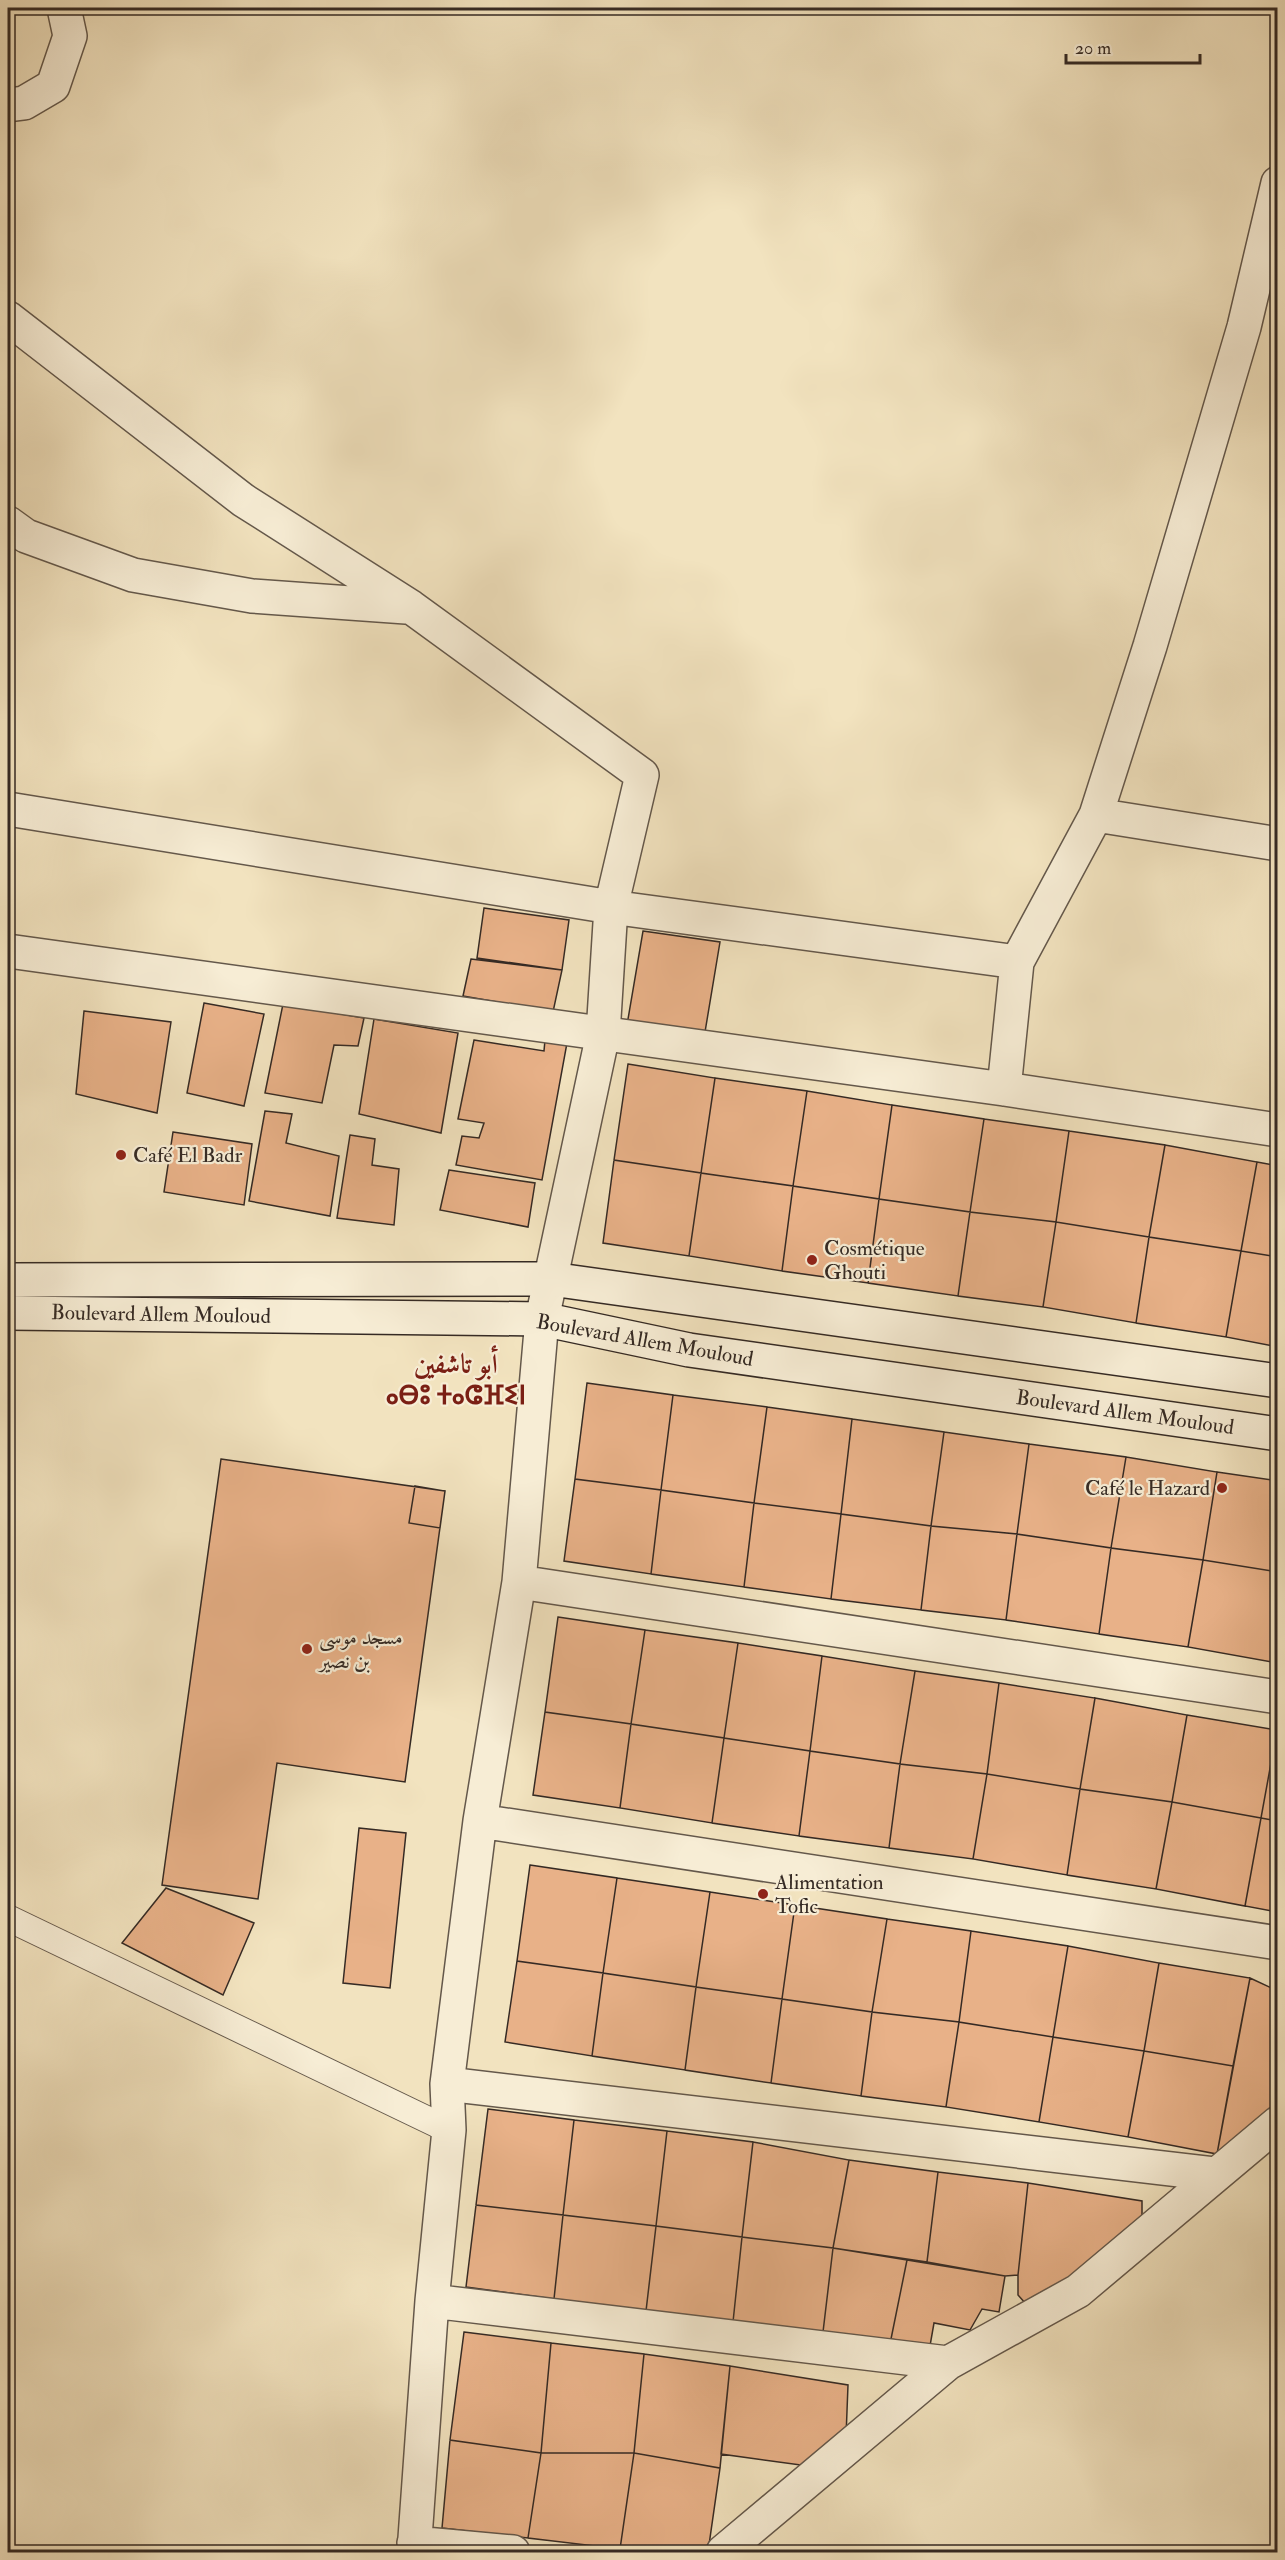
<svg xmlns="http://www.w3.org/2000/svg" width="1285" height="2560" viewBox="0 0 1285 2560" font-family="'IM FELL Double Pica',Amiri,'Noto Sans Tifinagh',serif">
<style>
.building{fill:#e8b188;stroke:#352a24;stroke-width:1.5}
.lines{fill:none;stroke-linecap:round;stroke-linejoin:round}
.service-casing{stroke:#64584b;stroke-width:28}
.minor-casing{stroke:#64584b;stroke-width:36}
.secondary-casing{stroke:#352a24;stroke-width:36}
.service{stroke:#f7edd5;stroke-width:26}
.minor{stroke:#f7edd5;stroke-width:33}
.secondary{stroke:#f7edd5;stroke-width:33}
.poi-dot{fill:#8f2418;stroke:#f7edd5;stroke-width:2}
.labels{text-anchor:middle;stroke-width:4.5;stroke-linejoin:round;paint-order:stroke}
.poi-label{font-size:21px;fill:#352a24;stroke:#f7edd5;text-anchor:start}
.street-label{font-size:21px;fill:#352a24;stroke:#f7edd5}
.district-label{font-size:27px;font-weight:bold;fill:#7a1f14;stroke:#f7edd5}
</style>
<rect width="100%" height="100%" fill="#f2e3bf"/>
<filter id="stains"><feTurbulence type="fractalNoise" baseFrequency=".00333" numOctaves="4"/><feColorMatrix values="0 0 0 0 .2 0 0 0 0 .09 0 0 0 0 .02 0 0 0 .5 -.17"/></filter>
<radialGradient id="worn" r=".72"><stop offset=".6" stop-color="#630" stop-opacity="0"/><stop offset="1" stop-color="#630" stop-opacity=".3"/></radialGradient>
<path class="building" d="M484,908L569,920L562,970L477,958Z
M643,931L720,942L704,1038L627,1025Z
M471,959L562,970L553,1012L463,996Z
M204,1003L264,1014L244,1106L187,1093Z
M283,1004L364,1018L358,1046L334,1045L322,1103L265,1093Z
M84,1011L171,1022L157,1113L76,1094Z
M374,1019L458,1033L441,1133L359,1114Z
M474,1040L544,1051L545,1040L567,1043L542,1180L456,1165L462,1136L479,1138L484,1123L458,1119Z
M628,1064L715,1078L701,1173L614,1160Z
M715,1078L807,1091L793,1186L701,1173Z
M807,1091L892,1105L879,1199L793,1186Z
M892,1105L984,1119L970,1212L879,1199Z
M265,1111L292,1114L286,1143L339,1156L330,1216L249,1201Z
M984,1119L1069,1131L1056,1222L970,1212Z
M1069,1131L1165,1145L1149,1237L1056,1222Z
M173,1132L252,1144L244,1205L164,1192Z
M350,1135L375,1139L372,1165L399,1169L394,1225L337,1218Z
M1165,1145L1257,1162L1241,1251L1149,1237Z
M614,1160L701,1173L689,1256L603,1243Z
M1257,1162L1278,1166V1257L1241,1251Z
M449,1170L535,1183L528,1227L440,1210Z
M701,1173L793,1186L782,1271L689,1256Z
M793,1186L879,1199L868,1283L782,1271Z
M879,1199L970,1212L958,1296L868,1283Z
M970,1212L1056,1222L1043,1307L958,1296Z
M1056,1222L1149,1237L1136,1323L1043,1307Z
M1149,1237L1241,1251L1226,1337L1136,1323Z
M1241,1251L1278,1257V1347L1226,1337Z
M587,1383L673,1395L661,1490L575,1479Z
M673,1395L767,1407L754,1503L661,1490Z
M767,1407L852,1419L841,1514L754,1503Z
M852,1419L944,1432L931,1526L841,1514Z
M944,1432L1029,1444L1017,1534L931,1526Z
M1029,1444L1126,1457L1111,1548L1017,1534Z
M1126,1457L1217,1472L1203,1560L1111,1548Z
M221,1459L445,1491L405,1782L277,1763L258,1899L162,1885Z
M1217,1472L1278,1481V1572L1203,1560Z
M575,1479L661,1490L651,1574L564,1561Z
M415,1486L445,1491L440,1528L409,1523Z
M661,1490L754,1503L744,1587L651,1574Z
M754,1503L841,1514L831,1599L744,1587Z
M841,1514L931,1526L921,1610L831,1599Z
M931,1526L1017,1534L1006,1620L921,1610Z
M1017,1534L1111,1548L1099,1634L1006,1620Z
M1111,1548L1203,1560L1188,1647L1099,1634Z
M1203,1560L1278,1572V1663L1188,1647Z
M558,1617L645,1630L631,1724L545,1712Z
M645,1630L738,1643L724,1738L631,1724Z
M738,1643L822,1656L810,1751L724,1738Z
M822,1656L915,1671L900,1764L810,1751Z
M915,1671L999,1683L987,1774L900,1764Z
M999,1683L1095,1698L1080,1789L987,1774Z
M1095,1698L1187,1715L1172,1802L1080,1789Z
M545,1712L631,1724L620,1808L533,1795Z
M1187,1715L1277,1730L1261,1818L1172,1802Z
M631,1724L724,1738L712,1823L620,1808Z
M1277,1730H1278V1821L1261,1818Z
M724,1738L810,1751L799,1836L712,1823Z
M810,1751L900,1764L889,1848L799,1836Z
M900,1764L987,1774L973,1859L889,1848Z
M987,1774L1080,1789L1067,1875L973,1859Z
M1080,1789L1172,1802L1156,1889L1067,1875Z
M1172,1802L1261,1818L1245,1906L1156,1889Z
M1261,1818L1278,1821V1912L1245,1906Z
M359,1828L406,1833L390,1988L343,1983Z
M530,1865L617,1878L603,1973L517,1961Z
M617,1878L710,1892L696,1987L603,1973Z
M166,1888L254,1923L223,1995L122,1943Z
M710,1892L795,1905L782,1999L696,1987Z
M795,1905L887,1919L872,2012L782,1999Z
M887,1919L971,1931L959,2022L872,2012Z
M971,1931L1068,1946L1053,2037L959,2022Z
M1068,1946L1159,1963L1144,2051L1053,2037Z
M517,1961L603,1973L592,2056L505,2042Z
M1159,1963L1250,1978L1233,2066L1144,2051Z
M603,1973L696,1987L685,2070L592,2056Z
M1250,1978L1278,1991V2105L1257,2125L1217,2154Z
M696,1987L782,1999L771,2083L685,2070Z
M782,1999L872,2012L861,2096L771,2083Z
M872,2012L959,2022L946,2107L861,2096Z
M959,2022L1053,2037L1039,2122L946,2107Z
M1053,2037L1144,2051L1128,2137L1039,2122Z
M1144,2051L1233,2066L1217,2154L1128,2137Z
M488,2109L574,2120L563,2215L476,2205Z
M574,2120L667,2131L656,2226L563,2215Z
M667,2131L753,2142L742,2237L656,2226Z
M753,2142L849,2160L833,2248L742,2237Z
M849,2160L938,2172L927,2262L833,2248Z
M938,2172L1028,2183L1018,2275L1005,2276L927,2262Z
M1028,2183L1142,2201V2219L1062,2283L1026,2304L1018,2295V2275Z
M476,2205L563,2215L554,2299L466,2287Z
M563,2215L656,2226L646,2311L554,2299Z
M656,2226L742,2237L733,2322L646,2311Z
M742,2237L833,2248L823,2332L733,2322Z
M833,2248L907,2260L891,2339L897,2344L823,2332Z
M907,2260L1005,2276L999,2312L982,2309L970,2330L934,2323L930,2346L891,2339Z
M464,2332L551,2343L541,2453L450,2440Z
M551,2343L644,2354L634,2453H541Z
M644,2354L730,2366L720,2468L634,2453Z
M730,2366L848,2385L846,2437L808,2466L721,2454Z
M450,2440L541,2453L528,2538L442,2528Z
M541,2453H634L620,2549L528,2538Z
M634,2453L720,2468L708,2552H650L620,2549Z"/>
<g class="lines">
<g class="service-casing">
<path id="service" d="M8,1918L449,2130"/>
</g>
<g class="minor-casing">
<path id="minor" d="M8,105L24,103L53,86L70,36L64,8
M8,318L243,500L411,607L642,775L611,907L603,1034L542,1319L519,1582L480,1821L447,2084L449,2130L432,2301L414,2552
M8,523L26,536L133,575L252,596L406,607
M8,809L611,907L1017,962
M1096,815L1278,844
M8,951L1004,1089L1278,1130
M1004,1089L1017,962L1096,815L1150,646L1244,327L1278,183
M519,1582L1278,1697
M480,1821L1278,1943
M447,2084L1214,2174
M432,2301L948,2363
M414,2543L513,2552
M723,2552L948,2363L1078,2291L1278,2123"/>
</g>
<g class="secondary-casing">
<path id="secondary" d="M8,1280L551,1279L1278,1381
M8,1313L542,1319L689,1350L1278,1434"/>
</g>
<use href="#service" class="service"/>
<use href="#minor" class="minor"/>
<use href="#secondary" class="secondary"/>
</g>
<g class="poi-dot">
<circle cx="121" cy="1155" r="6"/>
<circle cx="812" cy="1260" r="6"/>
<circle cx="1222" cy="1488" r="6"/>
<circle cx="307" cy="1649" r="6"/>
<circle cx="763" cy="1894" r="6"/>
</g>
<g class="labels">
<g class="poi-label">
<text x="133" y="1162">Café El Badr</text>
<text x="824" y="1255">Cosmétique<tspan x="824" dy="24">Ghouti</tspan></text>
<text x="1210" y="1495" text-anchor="end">Café le Hazard</text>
<text x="319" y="1644">مسجد موسى<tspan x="319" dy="24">بن نصير</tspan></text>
<text x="775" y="1889">Alimentation<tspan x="775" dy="24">Tofic</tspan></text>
</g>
<g class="street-label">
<text transform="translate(161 1314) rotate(1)" y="7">Boulevard Allem Mouloud</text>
<text transform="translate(645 1340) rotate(10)" y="7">Boulevard Allem Mouloud</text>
<text transform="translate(1125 1412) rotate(8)" y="7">Boulevard Allem Mouloud</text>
</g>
<g class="district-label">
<text x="456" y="1373">أبو تاشفين<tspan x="456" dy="31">ⴰⴱⵓ ⵜⴰⵛⴼⵉⵏ</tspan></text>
</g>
</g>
<rect width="1285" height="2560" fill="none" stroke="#f2e3bf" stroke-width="30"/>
<rect x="9" y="9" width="1267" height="2542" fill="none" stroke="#352a24" stroke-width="3"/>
<rect x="15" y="15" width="1255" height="2530" fill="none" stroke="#352a24" stroke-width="1.5"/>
<path d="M1066 54v9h134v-9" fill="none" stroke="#352a24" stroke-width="3"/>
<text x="1075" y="54" font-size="18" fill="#352a24" stroke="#f7edd5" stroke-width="4.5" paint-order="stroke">20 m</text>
<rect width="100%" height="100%" filter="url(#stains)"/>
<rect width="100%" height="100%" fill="url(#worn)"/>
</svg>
